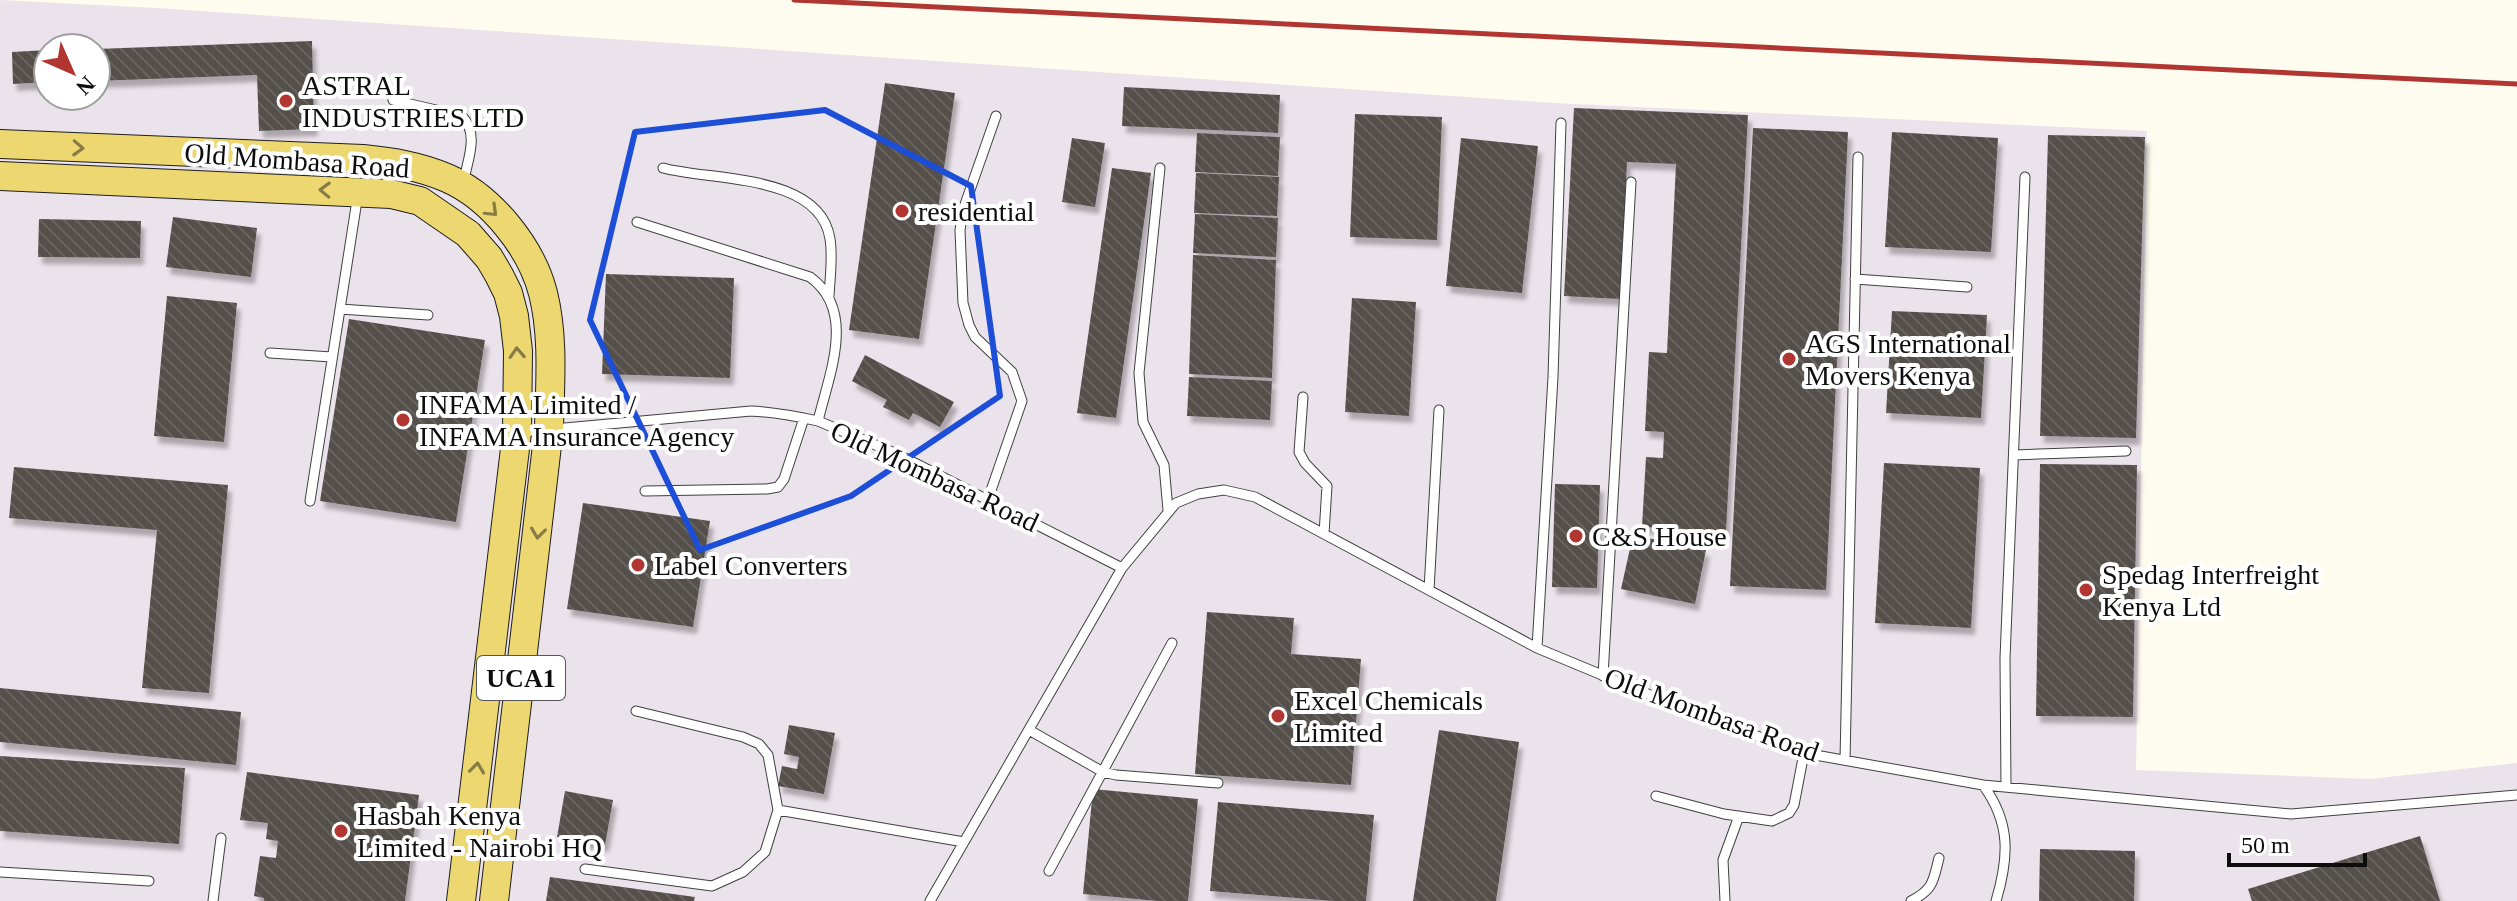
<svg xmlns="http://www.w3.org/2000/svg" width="2517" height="901" viewBox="0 0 2517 901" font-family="'Times New Roman',serif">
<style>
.industrial{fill:#ebe3eb;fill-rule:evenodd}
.building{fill:url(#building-back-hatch);filter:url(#shadow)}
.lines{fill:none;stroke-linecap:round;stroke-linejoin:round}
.lane-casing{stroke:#404040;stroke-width:11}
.primary-casing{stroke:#1e1e1e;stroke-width:30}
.lane{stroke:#fff;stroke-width:9}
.primary{stroke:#ecd771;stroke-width:28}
.rail{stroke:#b13632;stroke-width:5}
.oneway{stroke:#887c44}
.marked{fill:none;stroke:#1d4ed8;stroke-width:6;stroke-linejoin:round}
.poi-dot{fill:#b13632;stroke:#fff;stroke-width:3}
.labels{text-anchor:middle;stroke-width:8;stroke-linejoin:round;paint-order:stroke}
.shield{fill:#fff;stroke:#565656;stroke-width:2}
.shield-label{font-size:26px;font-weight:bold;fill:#0d0d0d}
.poi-label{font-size:28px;fill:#0d0d0d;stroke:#fff;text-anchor:start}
.street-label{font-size:28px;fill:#0d0d0d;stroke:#fff}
</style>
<defs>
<pattern id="building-back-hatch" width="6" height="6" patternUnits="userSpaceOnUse" patternTransform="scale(2)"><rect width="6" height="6" fill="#55504b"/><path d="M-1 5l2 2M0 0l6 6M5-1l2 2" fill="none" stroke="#686460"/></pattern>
<filter id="shadow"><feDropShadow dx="4" dy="7" stdDeviation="2" flood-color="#0004"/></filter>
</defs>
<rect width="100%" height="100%" fill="#fefcef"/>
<path class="industrial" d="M0,0L156,8L1555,103L2147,131L2136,770L2370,779L2517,763V901H0ZM48,48H96V96H48Z"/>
<path class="building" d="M312,41L314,129L259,131L257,75L96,81V49Z
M48,50V82L13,84L12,52Z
M885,83L955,93L919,339L849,330Z
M1124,87L1280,95L1278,133L1122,126Z
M1574,108L1748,115L1726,531L1642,527L1646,457L1663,458L1664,432L1645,431L1649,352L1667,353L1676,164L1627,162L1620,299L1564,296Z
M1355,114L1442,117L1437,240L1350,237Z
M1753,128L1848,132L1826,590L1730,586Z
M1892,132L1998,138L1991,252L1885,247Z
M1197,133L1280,137L1278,176L1195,172Z
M2048,135L2145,137L2136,438L2040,436Z
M1072,138L1105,143L1095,207L1062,202Z
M1461,138L1538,146L1522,293L1446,286Z
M1112,168L1151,173L1116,418L1077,413Z
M1196,173L1279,177L1277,216L1194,213Z
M1195,214L1278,218L1276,257L1193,253Z
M173,217L257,228L251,277L166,267Z
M39,219L141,221L140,258L38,257Z
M1193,255L1276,260L1272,378L1189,374Z
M606,274L734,278L730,378L602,374Z
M167,296L237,303L224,442L154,436Z
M1352,298L1416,302L1409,416L1345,412Z
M1892,311L1987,315L1981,418L1886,413Z
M349,319L485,340L456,522L320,501Z
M865,355L954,402L940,427L913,413L909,420L883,407L887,400L852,381Z
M1189,377L1272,381L1270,420L1187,416Z
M1884,463L1980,468L1971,628L1875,623Z
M2040,464L2137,465L2133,717L2036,716Z
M14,467L228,485L209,693L142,688L157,530L9,518Z
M1555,484L1600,485L1597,588L1552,587Z
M583,503L710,521L693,627L567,609Z
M1633,535L1706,550L1695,604L1621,589Z
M1207,612L1294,618L1291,654L1361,659L1351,785L1195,774Z
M0,688L241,712L236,765L0,742Z
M789,725L835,733L824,794L778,786L782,766L797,769L799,757L784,754Z
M1439,730L1519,742L1496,901H1413Z
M0,756L185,768L179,844L0,831Z
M247,772L419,795L405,901H264V898L254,896L260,856L276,858L278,841L266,839L268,823L240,820Z
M1093,789L1198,799L1188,901H1158L1083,894Z
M565,791L613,800L605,845L557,837Z
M1218,802L1374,815L1366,901H1333L1210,891Z
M2420,836L2440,901H2252L2248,889Z
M2040,849L2135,851L2134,901H2039Z
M550,877L695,897L694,901H546Z"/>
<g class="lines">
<g class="lane-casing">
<path id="lane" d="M393,100L462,116C480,135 467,161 463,184
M663,168C710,181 820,173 830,239C833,257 830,278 829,296
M1160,168L1139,373L1143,422L1164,465L1168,510
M637,222L810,277C857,311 829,374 818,421
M1855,279L1967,287
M340,309L428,315
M270,353L332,357
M1303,397L1299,452L1305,463L1327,486L1324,534
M521,432L751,411C774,412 795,416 818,421L897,454L1122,568
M2014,455L2126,451
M645,491L767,489L778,487L784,479L804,418
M988,499L1022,401L1012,372L975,337L969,325L963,303L960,230L963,210L996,116
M310,501L358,194
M1429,590L1439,410
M1537,648L1553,377L1561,123
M1603,676L1631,182
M1029,730L1103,772L1116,775L1218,783
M1845,760L1858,157
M1983,785C2011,823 2009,857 1996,901
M2006,787L2005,658L2025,177
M1656,796L1724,814L1772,821L1789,813L1794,805L1804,753
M778,810L964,842
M585,869L712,886L743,872L765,852L778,810L768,755L759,744L743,737L636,711
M1049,871L1172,643
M0,872L149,881
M213,901L221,838
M930,901L1122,568L1176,503L1198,494L1224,490L1255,497L1537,648L1696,714L1804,753L1983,785L2291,814L2517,795
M1725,901L1723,860L1739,816
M1911,901C1934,889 1933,881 1939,858"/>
</g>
<g class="primary-casing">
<path id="primary" d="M0,144L363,159C392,162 419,166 447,178C491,197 531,247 543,293C554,337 550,383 549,428L494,901
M0,176L391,194L420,201L468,234L489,258L499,275L508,293L514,316L518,351L517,432L461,901"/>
</g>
<use href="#lane" class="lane"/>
<use href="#primary" class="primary"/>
<path class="rail" d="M794,0L2517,84"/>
</g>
<defs><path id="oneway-chevron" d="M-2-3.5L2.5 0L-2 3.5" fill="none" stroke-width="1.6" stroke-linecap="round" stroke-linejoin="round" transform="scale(2)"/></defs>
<g class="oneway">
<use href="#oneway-chevron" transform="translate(78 148) rotate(2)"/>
<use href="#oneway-chevron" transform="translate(325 190) rotate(-178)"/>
<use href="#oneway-chevron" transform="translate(492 211) rotate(44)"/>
<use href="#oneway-chevron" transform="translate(517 353) rotate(-93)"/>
<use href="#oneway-chevron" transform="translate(538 533) rotate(97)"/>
<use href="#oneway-chevron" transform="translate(477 768) rotate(-83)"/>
</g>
<path class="marked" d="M825,110L971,186L1000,396L851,496L700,550L590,320L635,132Z"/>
<g class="poi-dot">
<circle cx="286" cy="101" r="8"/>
<circle cx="902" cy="211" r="8"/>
<circle cx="1789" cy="359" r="8"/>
<circle cx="403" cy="420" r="8"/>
<circle cx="1576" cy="536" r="8"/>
<circle cx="638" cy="565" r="8"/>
<circle cx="2086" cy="590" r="8"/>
<circle cx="1278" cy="716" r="8"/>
<circle cx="341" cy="831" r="8"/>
</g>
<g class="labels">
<rect class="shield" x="477" y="656" width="88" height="44" rx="6"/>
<g class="shield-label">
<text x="521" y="687">UCA1</text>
</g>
<g class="poi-label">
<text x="302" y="95">ASTRAL<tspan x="302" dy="32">INDUSTRIES LTD</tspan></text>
<text x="918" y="221">residential</text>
<text x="1805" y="353">AGS International<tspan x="1805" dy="32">Movers Kenya</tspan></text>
<text x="419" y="414">INFAMA Limited /<tspan x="419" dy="32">INFAMA Insurance Agency</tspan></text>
<text x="1592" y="546">C&amp;S House</text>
<text x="654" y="575">Label Converters</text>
<text x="2102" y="584">Spedag Interfreight<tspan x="2102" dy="32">Kenya Ltd</tspan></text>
<text x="1294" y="710">Excel Chemicals<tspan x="1294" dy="32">Limited</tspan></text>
<text x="357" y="825">Hasbah Kenya<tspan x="357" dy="32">Limited - Nairobi HQ</tspan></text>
</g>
<g class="street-label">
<text transform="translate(297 160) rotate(4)" y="10">Old Mombasa Road</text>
<text transform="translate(935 476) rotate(25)" y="10">Old Mombasa Road</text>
<text transform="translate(1712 714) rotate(20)" y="10">Old Mombasa Road</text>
</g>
</g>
<g transform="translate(72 72) rotate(135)"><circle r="38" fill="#ffffff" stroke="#9e9e9e" stroke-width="2"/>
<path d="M0-6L14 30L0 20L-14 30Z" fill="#b13632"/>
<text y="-12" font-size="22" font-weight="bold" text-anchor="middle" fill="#0d0d0d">N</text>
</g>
<path d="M2229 853v12h136v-12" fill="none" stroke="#0d0d0d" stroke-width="4"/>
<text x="2241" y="853" font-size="24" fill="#0d0d0d" stroke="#ffffff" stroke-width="6" paint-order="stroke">50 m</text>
</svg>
